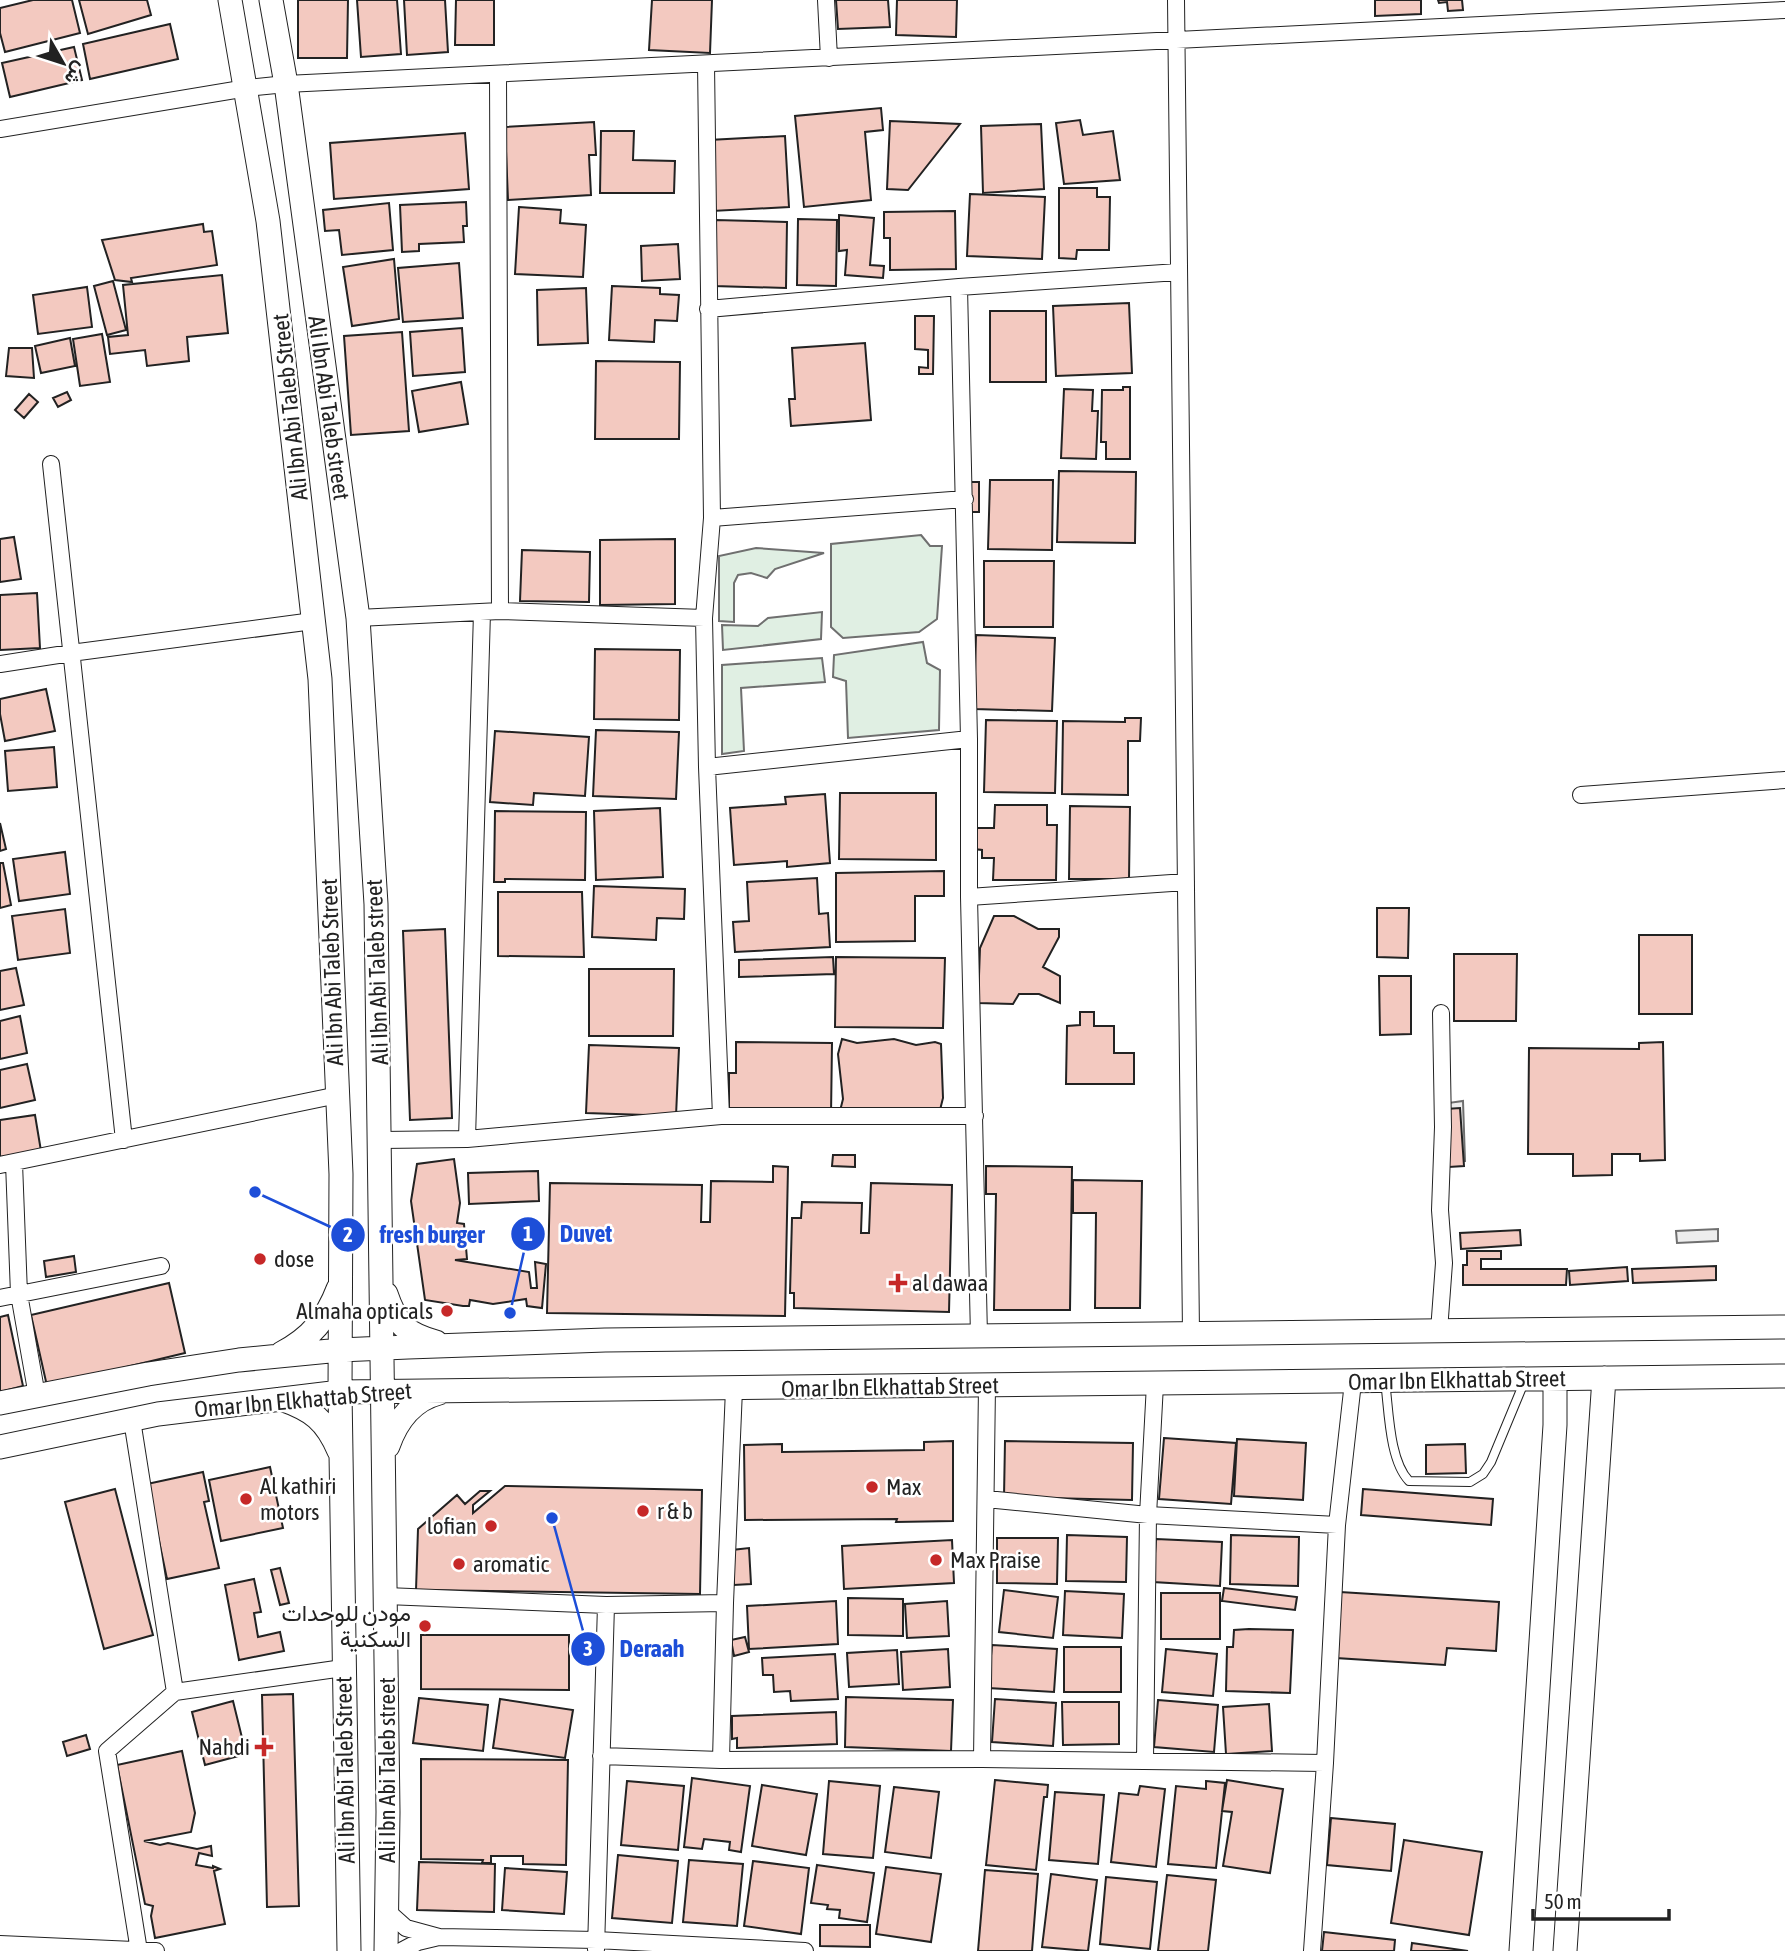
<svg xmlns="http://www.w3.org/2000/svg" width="1785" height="1951" viewBox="0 0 1785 1951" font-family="'Asap Condensed',Vazirmatn,sans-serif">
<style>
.green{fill:#e0efe3;stroke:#6f6f6f;stroke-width:2}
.parking{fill:#ededed;stroke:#6f6f6f;stroke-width:2}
.building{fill:#f3c9c0;stroke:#222;stroke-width:2}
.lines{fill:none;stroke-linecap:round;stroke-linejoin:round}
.lane-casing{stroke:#222;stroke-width:10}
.street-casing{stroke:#222;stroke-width:18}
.secondary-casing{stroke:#222;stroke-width:25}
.lane{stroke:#fff;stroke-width:8}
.street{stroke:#fff;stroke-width:16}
.secondary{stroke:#fff;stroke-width:23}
.poi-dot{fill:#c62828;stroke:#fff;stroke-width:2.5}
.labels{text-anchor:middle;stroke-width:5;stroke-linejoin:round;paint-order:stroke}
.street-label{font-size:23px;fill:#222;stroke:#fff}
.poi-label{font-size:23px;fill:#222;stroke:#fff;text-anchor:start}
.leader{fill:none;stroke:#1d4ed8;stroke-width:2.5}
.callout-dot{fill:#1d4ed8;stroke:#fff;stroke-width:2.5}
.mark-label{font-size:21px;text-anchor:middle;font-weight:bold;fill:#fff}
.callout-label{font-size:24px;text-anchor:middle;font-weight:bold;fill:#1d4ed8;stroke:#fff;stroke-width:5;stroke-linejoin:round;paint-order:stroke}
</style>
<rect width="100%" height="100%" fill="#fff"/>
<path class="green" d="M921,535L930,546H942L937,619L919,632L843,638L831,627V544Z
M756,548L824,553L775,569L767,578L751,573L738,575L734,583V622L719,621V556Z
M822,612L821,639L723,650L722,625L758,626L768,618Z
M923,642L927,663L940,670L939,730L848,738L846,681L833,677L834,655Z
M822,658L825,682L741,688L744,751L722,754V665Z"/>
<path class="parking" d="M1463,1101L1465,1161L1450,1162L1448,1103Z
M1718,1229V1241L1677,1243L1676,1231Z"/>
<path class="building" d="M33,0H72L80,33L5,52L0,33V8Z
M79,0H147L151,15L88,34Z
M298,0H348L347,58H298Z
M357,0H397L401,54L361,57Z
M404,0H445L448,52L407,55Z
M456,0H494V45H455Z
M652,0H712L710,53L649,50Z
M836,0H888L890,27L838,29Z
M897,0H957L956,37L896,35Z
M1375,0H1421V14L1375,16Z
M1438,0H1462L1463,10L1448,11L1447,2L1439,3Z
M170,24L178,59L90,79L83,44Z
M74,47L82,80L10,97L2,63Z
M881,108L883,130L865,132L871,200L804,207L795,116Z
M1080,120L1083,135L1113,131L1120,180L1064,184L1056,123Z
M890,121L960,124L908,190L887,189Z
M594,122L596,155H589L591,195L508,200L505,127Z
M1041,124L1044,189L983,193L981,126Z
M601,131H634L633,160L675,161L674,193H600Z
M465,133L469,189L334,199L330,143Z
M785,136L789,207L712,211L709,140Z
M1059,188H1097V197H1110L1109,250H1077L1076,259L1059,258Z
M970,194L1045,197L1042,259L967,256Z
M466,202L467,226H463L464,242L419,244V251L402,252L400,205Z
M389,203L393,250L342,255L339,230L325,231L323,210Z
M519,207L561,210L560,223L586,225L583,277L515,274Z
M955,211L956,269L890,270V238H884V212Z
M839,215L874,218L870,265L884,266L883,278L845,275L847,250L839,251Z
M798,219L837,220L836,286L797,285Z
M715,220L787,222L786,288L714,286Z
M203,224L204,232L212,231L217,265L131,278L132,282L115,280L102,240Z
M678,244L680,279L642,281L641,246Z
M394,259L399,319L352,326L343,267Z
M459,263L463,318L403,322L398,268Z
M222,275L228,333L187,337L189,361L147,366L145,350L110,354L108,337L128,335L123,285Z
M113,281L126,330L107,335L94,286Z
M612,286L660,288V294L679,295L677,321L655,320L654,342L609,340Z
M87,287L92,327L38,334L33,295Z
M586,288L588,343L538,345L537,290Z
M1129,303L1132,373L1056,376L1053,306Z
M990,311H1046V382H990Z
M915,316H934L933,374H919V367L928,368V350L915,349Z
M462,328L465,372L413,376L410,332Z
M402,332L409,431L351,435L344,336Z
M102,334L110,382L80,386L73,339Z
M70,338L75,366L41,373L35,346Z
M865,343L871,420L791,426L789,399H795L792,348Z
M9,348H32L34,378L6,376Z
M596,361L680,362L679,439H595Z
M461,382L468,424L419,432L412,391Z
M1123,387H1130V459H1106V442H1101L1102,390H1123Z
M1064,389L1093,390L1092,411H1098L1096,459L1061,458Z
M67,392L71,400L58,407L53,398Z
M29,394L38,402L24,418L15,410Z
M1059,471L1136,472L1135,543L1057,542Z
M990,480H1053L1052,550L988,549Z
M966,482H979V512H966Z
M14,537L21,579L0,582V539Z
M675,539V604L600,605V540Z
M522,550L590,552L589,602L520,601Z
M984,561H1054L1053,627H984Z
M37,593L40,648L0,650V595Z
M976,635L1055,638L1052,711L974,709Z
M595,649L680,650L679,720L594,719Z
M46,689L55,731L5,741L0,714V699Z
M1125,718H1141L1140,741H1128V795L1062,794L1063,721L1125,722Z
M986,720L1057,721L1055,793L984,792Z
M596,730L679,732L676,799L593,796Z
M495,731L589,737L585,796L534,793L533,805L490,802Z
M54,747L57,787L8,791L5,751Z
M840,793H936V860L839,859Z
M825,794L830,863L787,867V861L734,865L730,808L786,804L785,797Z
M995,805H1047V825H1057L1056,880H993L994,858H982V850L974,849V828H994Z
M1070,806L1130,807L1129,879H1069Z
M660,808L663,877L596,880L594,811Z
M495,811L586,812L585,880L505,879V882H494Z
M0,823L6,849L0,851Z
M65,852L70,894L19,901L13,859Z
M0,863H3L11,905L0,908Z
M944,871V896H915V941L836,942V873Z
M817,878L819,914L828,913L830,947L735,952L733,922L749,921L747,882Z
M594,886L685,889L684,919L657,918L656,940L592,937Z
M498,892H582L584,957L498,956Z
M1377,908H1409L1408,958L1377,957Z
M65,909L70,953L18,960L12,916Z
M994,916H1014L1038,929H1059V937L1043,967L1060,976V1003L1039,994H1019L1013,1004L978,1003L980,948Z
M445,929L452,1118L410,1120L403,931Z
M1639,935H1692V1014H1639Z
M1454,954H1517L1516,1021H1454Z
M833,957L834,974L739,977V960Z
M836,957L945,958L943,1028L835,1027Z
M16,968L24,1005L0,1010V971Z
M589,969H674L673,1036H589Z
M1379,976H1411V1034L1380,1035Z
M1080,1012H1094V1026H1114V1053H1134V1084H1066L1067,1026L1080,1025Z
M20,1016L27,1053L0,1059V1021Z
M842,1039L857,1043L894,1039L916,1045L935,1042L941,1044L943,1098L939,1114L840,1111L843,1099L838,1054Z
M736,1042L832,1043L831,1115L729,1114V1073H736Z
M1663,1042L1665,1160L1640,1161V1154H1612V1175L1573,1176V1154H1528L1529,1048L1639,1049V1043Z
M589,1045L679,1048L676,1116L586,1113Z
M27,1064L35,1100L0,1108V1070Z
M1460,1108L1464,1166L1449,1167L1446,1109Z
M35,1115L41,1151L0,1157V1120Z
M833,1155H855V1167L832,1166Z
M454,1159L460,1203L457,1223L464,1224L467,1259L455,1260L529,1272L531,1288H537L535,1262L546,1264L542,1308L527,1306L526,1299L493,1304L470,1300L469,1306H463L425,1300L411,1201L417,1164Z
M773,1166L788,1167L785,1316L547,1313L550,1183L702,1185L701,1222H710L711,1181L773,1182Z
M986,1166L1072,1167L1070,1310H994L996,1194H986Z
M538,1171L539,1201L469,1204L468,1173Z
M1073,1180L1142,1181L1140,1308H1095L1096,1213H1073Z
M871,1183L952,1185L949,1312L794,1308V1293H790L792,1218H801L802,1202L862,1203L861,1233H869Z
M1520,1230L1521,1245L1461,1249L1460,1233Z
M1467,1251H1501V1259H1481V1269H1567L1566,1285H1463V1265H1467Z
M74,1256L76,1272L46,1277L44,1261Z
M1716,1266V1280L1633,1283L1632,1269Z
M1627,1267L1628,1281L1570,1285L1569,1271Z
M169,1283L185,1353L47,1386L31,1315Z
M8,1315L23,1386L0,1392V1317Z
M1164,1438L1236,1443L1231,1504L1159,1499Z
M1237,1439L1306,1443L1303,1500L1234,1496Z
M953,1441V1521L896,1522L897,1519L745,1520L744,1445L782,1444V1452L924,1450V1442Z
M1005,1441L1133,1443L1132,1500L1004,1497Z
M1465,1444L1466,1473L1426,1474V1445Z
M270,1467L283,1528L221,1541L209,1480Z
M203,1472L209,1501L204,1502L219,1568L167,1579L147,1484Z
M505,1486L702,1490L700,1594L416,1590L418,1529L457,1495L465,1504L480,1491H490L473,1505V1513Z
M115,1489L153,1635L104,1649L65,1502Z
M1363,1489L1493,1499L1491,1525L1361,1515Z
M1067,1535L1127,1537L1126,1582L1066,1581Z
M1231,1535L1299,1537L1298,1586L1230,1584Z
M997,1538H1058L1057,1584L997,1583Z
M1156,1539L1222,1542L1220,1586L1153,1582Z
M952,1540L954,1583L844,1589L842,1546Z
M749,1548L751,1584L734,1585L732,1550Z
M280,1568L289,1603L280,1605L271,1570Z
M254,1579L261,1612L254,1613L258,1637L280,1632L284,1651L239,1660L225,1585Z
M1224,1588L1297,1597L1295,1610L1222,1601Z
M1004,1590L1058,1597L1053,1638L999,1632Z
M1065,1591L1124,1594L1122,1638L1063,1635Z
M1340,1592L1499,1602L1496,1651L1447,1648L1445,1665L1336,1658Z
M1161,1593H1220V1639H1161Z
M848,1598L903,1599V1636L848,1635Z
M836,1601L838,1644L749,1649L747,1606Z
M947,1601L949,1636L907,1638L905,1604Z
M1249,1629L1293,1630L1290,1693L1226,1691L1227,1647H1233L1234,1630Z
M421,1635H569V1690L421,1689Z
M745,1637L749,1652L734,1656L731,1640Z
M992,1645L1057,1649L1054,1692L988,1688Z
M1064,1647H1121V1692H1064Z
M948,1649L950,1687L903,1690L901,1652Z
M1166,1649L1217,1654L1213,1696L1162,1692Z
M897,1650L899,1684L849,1687L847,1653Z
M835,1654L838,1699L791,1701L790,1691L774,1692L773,1675H763L762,1658Z
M293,1694L299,1906L267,1907L262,1695Z
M846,1697L953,1700L951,1751L845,1747Z
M419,1698L488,1705L483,1751L413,1743Z
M500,1699L573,1710L565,1758L493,1748Z
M995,1699L1056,1703L1053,1746L992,1742Z
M1158,1700L1218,1705L1214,1752L1154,1747Z
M233,1701L246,1754L205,1765L192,1712Z
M1062,1702H1119V1744L1063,1745Z
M1269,1704L1272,1751L1226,1754L1223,1707Z
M836,1712L837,1744L737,1748V1738L732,1739V1716Z
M86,1735L90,1749L67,1756L63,1742Z
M182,1751L195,1813L191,1832L144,1841L160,1845L168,1843L197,1849L211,1846L212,1856L199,1853L196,1865L213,1868V1866L220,1869L214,1871L225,1924L155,1938L151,1916L153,1906L145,1904L117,1765Z
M421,1759L568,1760L566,1865L523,1864V1856H491V1863H482L483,1860L421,1859Z
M692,1778L750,1786L741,1852L729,1850L730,1842L704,1839L702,1849L684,1847Z
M995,1780L1048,1785L1047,1797H1044L1036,1870L986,1865Z
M1227,1780L1283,1789L1270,1873L1223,1866L1232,1812L1222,1811Z
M627,1781L684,1786L678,1850L621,1845Z
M829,1781L880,1786L873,1858L823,1854Z
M1206,1781L1225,1783L1216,1868L1168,1864L1176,1786L1206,1789Z
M762,1785L817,1794L806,1855L752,1846Z
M1140,1786L1165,1789L1156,1867L1111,1862L1119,1793L1138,1795Z
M894,1787L939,1792L931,1858L885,1852Z
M1055,1792L1104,1795L1098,1864L1049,1860Z
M1331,1818L1395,1824L1391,1871L1327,1865Z
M1404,1840L1482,1852L1469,1935L1391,1923Z
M618,1855L678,1861L672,1923L612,1918Z
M689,1860L743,1864L737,1926L683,1922Z
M753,1861L809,1868L801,1934L744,1926Z
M419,1862L495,1864L494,1912L417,1910Z
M817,1865L874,1873L867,1922L839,1918L840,1910L827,1909L828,1905L811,1903Z
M886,1867L941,1874L931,1942L876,1934Z
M505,1868L567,1872L564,1914L502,1910Z
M985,1870L1038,1874L1032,1951H978Z
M1051,1874L1097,1880L1088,1951L1042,1947Z
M1167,1875L1216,1880L1208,1951H1158Z
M1106,1877L1157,1882L1150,1949L1100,1944Z
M820,1925H870V1947L820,1946Z
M1324,1932L1395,1940L1394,1951H1322Z
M1412,1943L1468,1951H1411Z"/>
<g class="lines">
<g class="lane-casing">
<path id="lane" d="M1385,1381C1389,1410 1389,1460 1409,1481L1470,1482L1483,1474L1491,1462L1525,1380"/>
</g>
<g class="street-casing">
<path id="street" d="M826,0L829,58
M1176,0L1191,1333
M706,64L712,518L704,618L707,767L721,1116
M498,74L500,611
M0,129L247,88L286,84L1785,10
M959,287L969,739V897L979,1336
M708,309L959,287L1178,272
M51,464L124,1140
M712,518L965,499
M358,618L500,611L704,618
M0,664L71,653L313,621
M707,767L969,739
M1581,795L1785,780
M969,897L1186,882
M467,1139L482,612
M381,1140L467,1139L721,1116H975
M14,1163L19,1294L37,1396
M0,1165L338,1095
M0,1298L161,1266
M1439,1331L1444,1263L1440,1210L1443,1127L1441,1013
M132,1420L175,1692
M986,1499L1148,1515L1337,1525
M386,1596L606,1605L725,1603
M601,1756L721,1760L982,1759L1325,1763
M982,1759L987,1386
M721,1760L725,1603L734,1389
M1145,1761L1148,1515L1155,1384
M387,1911L406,1928L439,1937L418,1942L401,1951
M439,1937L596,1940L805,1951
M0,1944L156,1951
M596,1949L606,1605
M139,1951L107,1751L175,1692L343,1668
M1312,1951L1325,1763L1337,1525L1353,1382"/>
</g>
<g class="secondary-casing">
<path id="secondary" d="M230,0L268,221L320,679L341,1174L340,1392L349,1951
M271,0L286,84L358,618L376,904L388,1812L386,1951
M386,1294C396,1324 406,1334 436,1342
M282,1353C311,1338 327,1318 338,1289
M281,1399C312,1410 326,1420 339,1451
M0,1403L148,1374L239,1360L340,1350L408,1347L605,1340L1785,1327
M388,1446C397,1420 412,1400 439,1393
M0,1447L158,1414L340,1392L1785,1376
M1521,1951L1555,1425V1379
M1565,1951L1604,1378"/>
</g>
<use href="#lane" class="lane"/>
<use href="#street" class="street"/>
<use href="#secondary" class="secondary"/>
</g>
<g class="poi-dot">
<circle cx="260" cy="1259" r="7"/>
<path d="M894.5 1272.5h7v7h7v7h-7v7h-7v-7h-7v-7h7z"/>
<circle cx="447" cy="1311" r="7"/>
<circle cx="872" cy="1487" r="7"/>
<circle cx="246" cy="1499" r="7"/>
<circle cx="643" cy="1511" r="7"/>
<circle cx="491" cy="1526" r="7"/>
<circle cx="936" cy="1560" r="7"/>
<circle cx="459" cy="1564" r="7"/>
<circle cx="425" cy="1626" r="7"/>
<path d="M260.5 1736.5h7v7h7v7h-7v7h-7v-7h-7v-7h7z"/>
</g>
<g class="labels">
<g class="street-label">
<text transform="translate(290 407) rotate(-96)" y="8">Ali Ibn Abi Taleb Street</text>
<text transform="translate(329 408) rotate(82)" y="8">Ali Ibn Abi Taleb street</text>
<text transform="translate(332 972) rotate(-92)" y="8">Ali Ibn Abi Taleb Street</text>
<text transform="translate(377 972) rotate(-92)" y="8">Ali Ibn Abi Taleb street</text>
<text transform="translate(1457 1380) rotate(-1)" y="8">Omar Ibn Elkhattab Street</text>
<text transform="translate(890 1387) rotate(-1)" y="8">Omar Ibn Elkhattab Street</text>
<text transform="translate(303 1400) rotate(-5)" y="8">Omar Ibn Elkhattab Street</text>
<text transform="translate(345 1770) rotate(-91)" y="8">Ali Ibn Abi Taleb Street</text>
<text transform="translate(387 1770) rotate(-90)" y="8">Ali Ibn Abi Taleb street</text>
</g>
<g class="poi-label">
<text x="274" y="1267">dose</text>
<text x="912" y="1291">al dawaa</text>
<text x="433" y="1319" text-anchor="end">Almaha opticals</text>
<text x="260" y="1494">Al kathiri<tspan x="260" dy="26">motors</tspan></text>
<text x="886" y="1495">Max</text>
<text x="657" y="1519">r &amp; b</text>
<text x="477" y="1534" text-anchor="end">lofian</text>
<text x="950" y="1568">Max Praise</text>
<text x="473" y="1572">aromatic</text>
<text x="411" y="1621" text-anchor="end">مودن للوحدات<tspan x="411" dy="26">السكنية</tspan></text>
<text x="250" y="1755" text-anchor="end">Nahdi</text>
</g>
</g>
<path class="leader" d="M510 1313L528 1234M255 1192L348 1235M552 1518L588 1649"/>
<g class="callout-dot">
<circle cx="510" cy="1313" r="7"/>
<circle cx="255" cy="1192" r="7"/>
<circle cx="552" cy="1518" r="7"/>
<circle cx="528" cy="1234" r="18"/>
<circle cx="348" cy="1235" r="18"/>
<circle cx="588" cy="1649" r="18"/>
</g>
<g class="mark-label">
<text x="528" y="1241">1</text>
<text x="348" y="1242">2</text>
<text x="588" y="1656">3</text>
</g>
<g class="callout-label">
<text x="586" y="1242">Duvet</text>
<text x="432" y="1243">fresh burger</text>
<text x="652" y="1657">Deraah</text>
</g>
<g transform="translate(63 63) rotate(129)" stroke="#ffffff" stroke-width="5" paint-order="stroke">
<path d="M0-5L12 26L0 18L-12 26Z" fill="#222222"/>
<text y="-10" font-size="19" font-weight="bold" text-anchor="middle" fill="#222222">ش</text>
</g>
<path d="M1533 1909v10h136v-10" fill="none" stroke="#222222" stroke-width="3.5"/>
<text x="1544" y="1909" font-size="21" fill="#222222" stroke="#ffffff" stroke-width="5" paint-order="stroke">50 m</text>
</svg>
